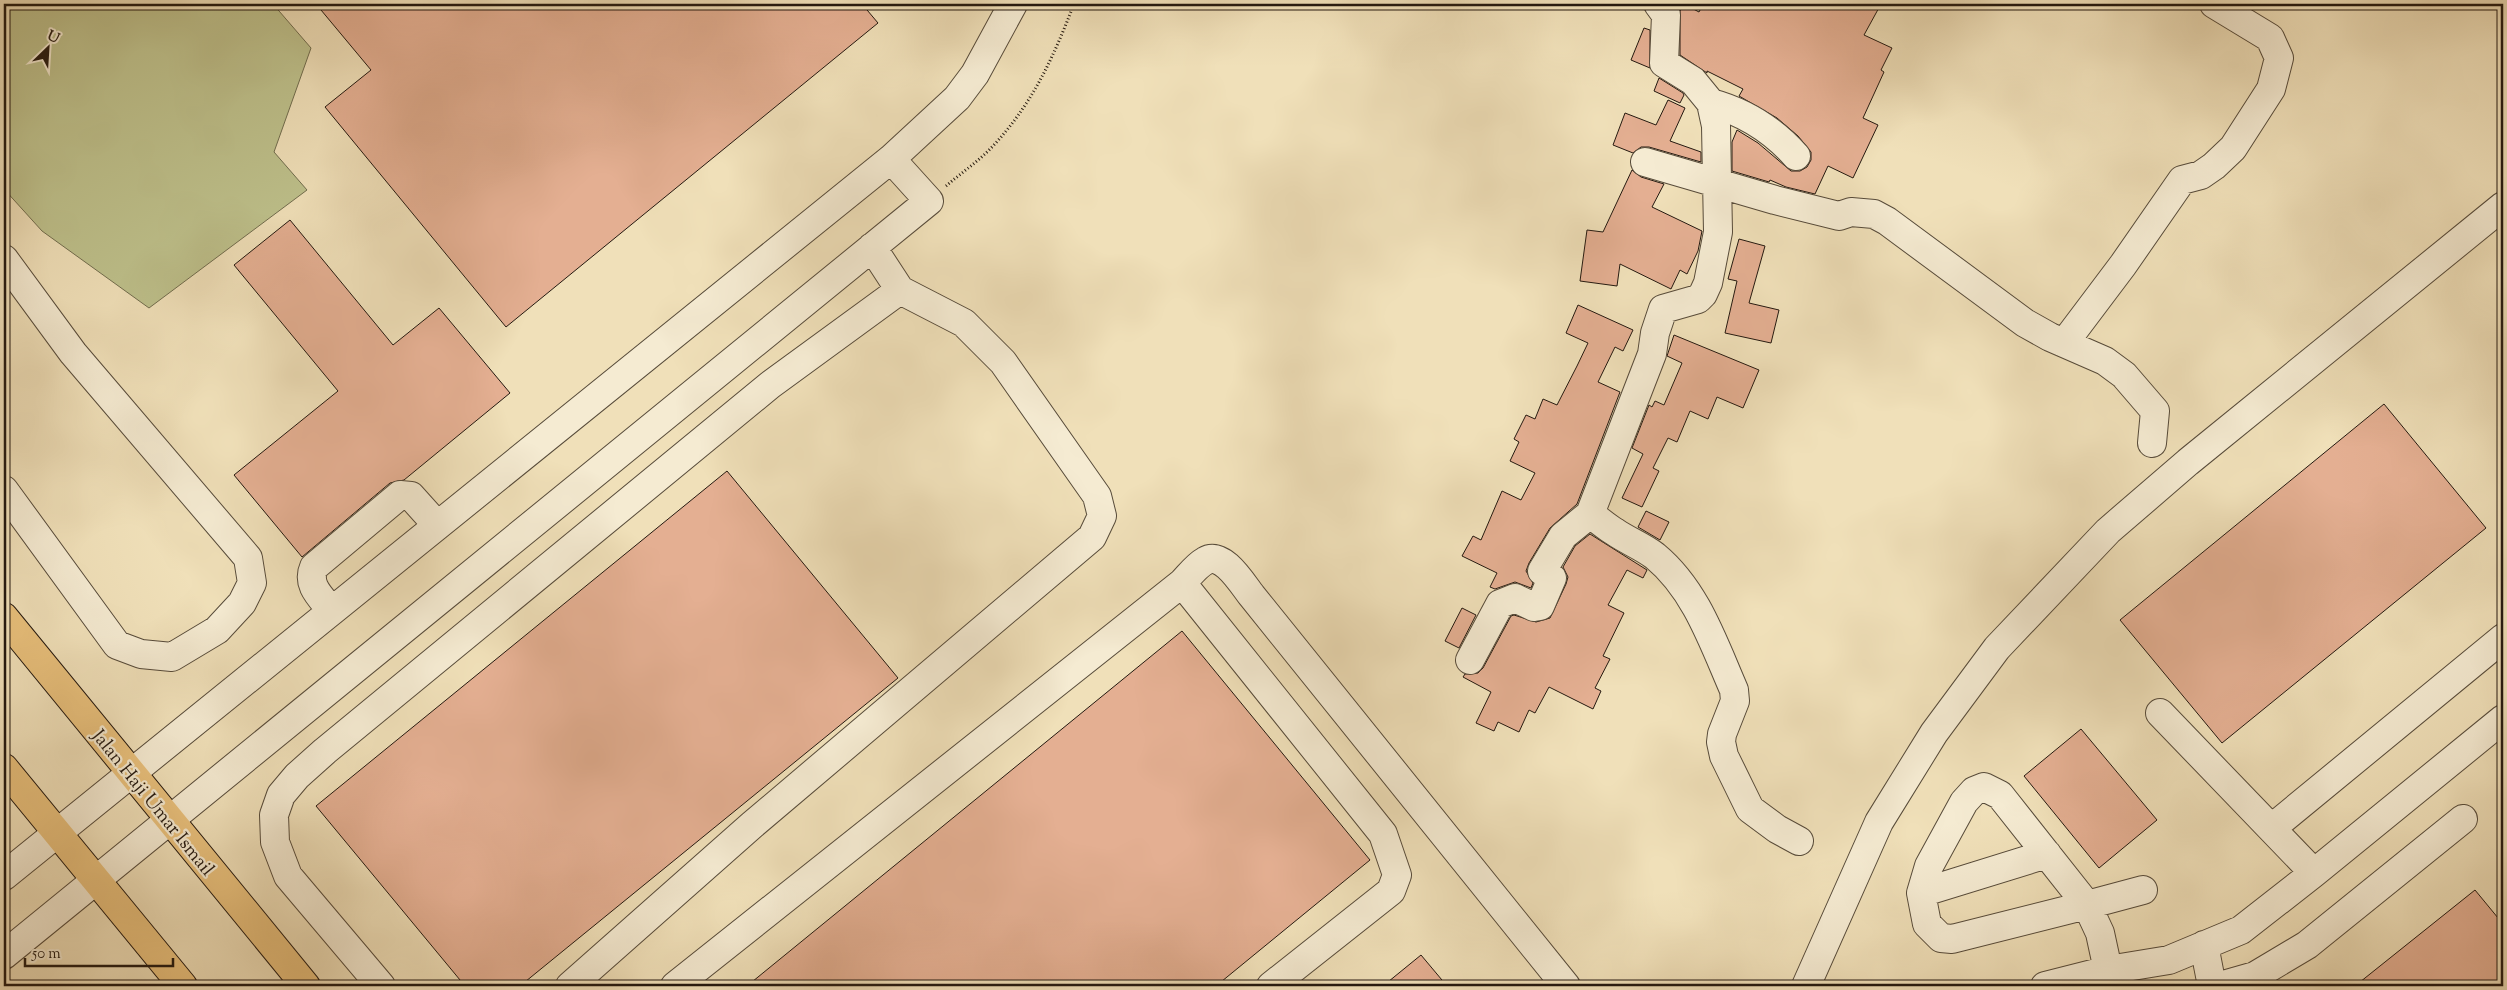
<svg xmlns="http://www.w3.org/2000/svg" width="2507" height="990" viewBox="0 0 2507 990" font-family="'Sorts Mill Goudy',serif">
<style>
.green{fill:#bec18c;stroke:#716d4e}
.building{fill:#e4af92;stroke:#241910}
.lines{fill:none;stroke-linecap:round;stroke-linejoin:round}
.minor-casing{stroke:#574b3a;stroke-width:30}
.major-casing{stroke:#241910;stroke-width:30}
.path{stroke:#241910;stroke-width:3;stroke-dasharray:1 2.5;stroke-linecap:butt}
.minor{stroke:#f5ebd2;stroke-width:28}
.major{stroke:#e8c07c;stroke-width:28}
.labels{text-anchor:middle;stroke-width:4.5;stroke-linejoin:round;paint-order:stroke}
.street-label{font-size:19px;fill:#241910;stroke:#f5ebd2}
</style>
<rect width="100%" height="100%" fill="#f0e0b9"/>
<filter id="stains"><feTurbulence type="fractalNoise" baseFrequency=".004" numOctaves="4"/><feColorMatrix values="0 0 0 0 .2 0 0 0 0 .09 0 0 0 0 .02 0 0 0 .5 -.17"/></filter>
<radialGradient id="worn" r=".72"><stop offset=".6" stop-color="#630" stop-opacity="0"/><stop offset="1" stop-color="#630" stop-opacity=".3"/></radialGradient>
<path class="green" d="M4,4H273L311,48L274,152L307,190L149,308L42,231L4,189Z"/>
<path class="building" d="M316,4H862L878,23L506,327L325,107L371,70Z
M1684,4L1699,12L1703,4H1881L1864,35L1892,48L1881,70L1884,72L1863,118L1878,125L1853,178L1828,166L1815,194L1786,187L1770,180L1769,182L1732,171V142L1737,130L1758,143L1791,171H1800L1807,167L1811,160V152L1798,136L1777,118L1739,96L1743,89L1707,71V73L1680,55V11Z
M1644,28L1650,30V68L1631,60Z
M1659,78L1683,93L1684,95L1680,103L1654,91Z
M1668,100L1685,108L1670,141L1701,152V162L1649,147H1641L1633,153L1613,145L1625,113L1656,125Z
M1632,170L1641,177L1664,184L1652,207L1702,231L1698,251L1687,274L1680,270L1671,289L1620,264L1617,286L1580,281L1587,230L1603,232Z
M290,220L393,345L439,308L510,393L404,480L390,483L302,557L234,475L338,391L234,265Z
M1739,239L1765,246L1749,303L1779,310L1771,343L1725,333L1737,281L1728,279Z
M1578,305L1633,330L1623,351L1615,347L1598,382L1620,392L1577,504L1550,528L1529,563L1526,571L1533,583L1531,588L1515,582L1495,589L1490,587L1497,573L1462,556L1473,536L1481,540L1502,491L1521,500L1535,473L1510,461L1519,442L1514,439L1526,415L1535,419L1543,399L1557,405L1577,366L1588,343L1566,333Z
M1674,335L1759,370L1743,408L1717,397L1708,419L1690,411L1677,442L1668,438L1653,468L1659,471L1642,507L1622,498L1643,454L1632,448L1649,405L1652,407L1655,401L1664,405L1682,363L1667,356Z
M2384,404L2486,528L2222,743L2120,620Z
M727,471L898,678L520,986H465L316,806Z
M1646,511L1669,522L1660,540L1638,527Z
M1590,534L1647,570L1643,578L1627,570L1608,605L1624,613L1603,656L1610,659L1595,688L1601,691L1593,709L1549,687L1535,713L1529,710L1519,732L1498,722L1494,731L1476,723L1491,692L1463,677L1465,674L1478,673L1483,668L1511,616L1514,615L1536,622L1550,618L1566,584L1568,577L1563,567L1575,546Z
M1462,608L1476,615L1459,648L1445,641Z
M1182,631L1370,860L1216,986H747Z
M2081,729L2157,820L2099,868L2024,776Z
M2475,890L2503,924V986H2355Z
M1421,955L1447,986H1383Z"/>
<g class="lines">
<g class="minor-casing">
<path id="minor" d="M1658,4L1666,15L1664,63L1693,81L1711,103L1716,126L1718,232L1708,283L1703,294L1698,299L1663,309L1655,333L1652,354L1590,514C1599,520 1606,527 1615,532C1628,541 1642,546 1655,556C1696,590 1713,642 1734,690L1735,701L1722,734L1721,742L1724,756L1750,809L1777,829L1799,841
M1711,103C1744,112 1773,130 1796,156
M1645,162L1775,200L1839,216L1851,212L1874,214L1887,221L2025,323L2050,337L2105,361L2124,375L2155,411L2152,443
M4,259L73,353L248,558L252,583L242,603L217,630L172,657L141,654L117,645L4,490
M2065,342L2123,265L2182,180L2201,175L2214,166L2233,148L2271,89L2279,58L2270,38L2214,4
M1182,583L1383,834L1397,875L1391,891L1271,986
M332,611C321,597 306,585 314,567L400,495L411,496L437,525
M1470,660L1500,604L1515,598L1534,607L1540,606L1552,578L1542,571L1563,536L1590,514
M2160,713L2314,873
M2272,828L2503,638
M4,876L891,159L957,98L975,74L1013,4
M1921,893L2047,854
M2204,945L2212,986
M4,955L929,201L891,159
M2108,970L2100,933L2087,905L1952,939L1941,938L1927,924L1921,893L1929,866L1964,802L1974,791L1984,787L2000,795L2087,905L2143,890
M381,986L288,876L275,842L274,815L281,795L297,776L325,751L770,385L900,290L872,247
M570,986L752,825L1092,537L1102,516L1097,496L1003,362L964,323L900,290
M675,986L1182,583C1189,576 1196,566 1205,561C1223,550 1243,585 1252,596L1566,986
M1806,986L1879,822L1934,733L1997,648L2108,531L2188,462L2503,206
M2045,986L2108,970L2169,960L2241,930L2314,873L2503,719
M2220,986L2255,976L2307,945L2463,819"/>
</g>
<g class="major-casing">
<path id="major" d="M4,617L306,986
M4,768L183,986"/>
</g>
<path class="path" d="M946,186C961,173 979,161 993,146C1033,103 1053,58 1074,4"/>
<use href="#minor" class="minor"/>
<use href="#major" class="major"/>
</g>
<g class="labels">
<g class="street-label">
<text transform="translate(154 802) rotate(51)" y="7">Jalan Haji Umar Ismail</text>
</g>
</g>
<rect width="2507" height="990" fill="none" stroke="#f0e0b9" stroke-width="20"/>
<rect x="5" y="5" width="2497" height="980" fill="none" stroke="#241910" stroke-width="2.5"/>
<rect x="10" y="10" width="2487" height="970" fill="none" stroke="#241910"/>
<g transform="translate(48 48) rotate(25)" stroke="#f5ebd2" stroke-width="4" paint-order="stroke">
<path d="M0-4L9 19L0 12L-9 19Z" fill="#241910"/>
<text y="-8" font-size="14" font-weight="bold" text-anchor="middle" fill="#241910">U</text>
</g>
<path d="M25 958v8h148v-8" fill="none" stroke="#241910" stroke-width="2.5"/>
<text x="32" y="958" font-size="15" fill="#241910" stroke="#f5ebd2" stroke-width="4" paint-order="stroke">50 m</text>
<rect width="100%" height="100%" filter="url(#stains)"/>
<rect width="100%" height="100%" fill="url(#worn)"/>
</svg>
